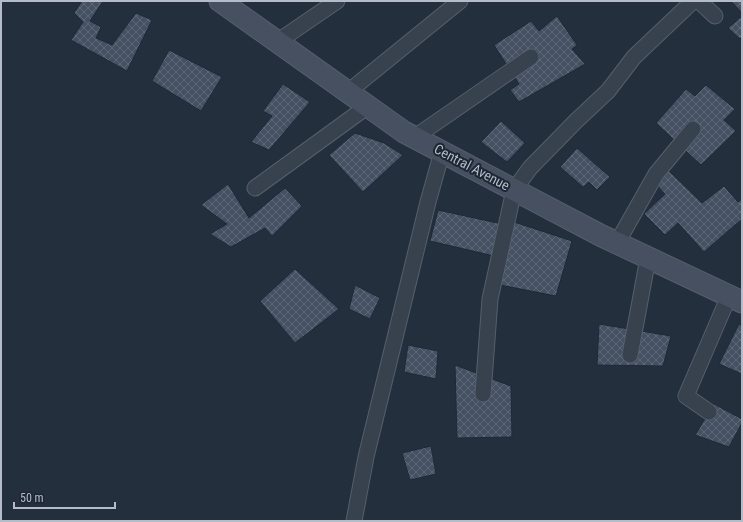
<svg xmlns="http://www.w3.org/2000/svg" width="743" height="522" viewBox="0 0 743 522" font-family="'Roboto Condensed',sans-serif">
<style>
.building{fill:url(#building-cross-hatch);stroke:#1f2835}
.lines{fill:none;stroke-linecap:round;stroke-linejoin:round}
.street-casing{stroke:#565f6c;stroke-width:17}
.secondary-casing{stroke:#565f6c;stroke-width:23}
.street{stroke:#38414e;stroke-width:15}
.secondary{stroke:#465061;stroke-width:21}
.labels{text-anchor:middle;stroke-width:4;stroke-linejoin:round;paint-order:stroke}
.street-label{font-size:14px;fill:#b4bcc9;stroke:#1d2633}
</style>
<defs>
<pattern id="building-cross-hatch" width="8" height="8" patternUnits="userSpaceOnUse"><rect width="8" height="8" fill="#455162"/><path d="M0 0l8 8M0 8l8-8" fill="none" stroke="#5d6877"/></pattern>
</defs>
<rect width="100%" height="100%" fill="#242f3e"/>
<path class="building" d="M82,1H103L90,21L101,27L96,38L112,45L136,13L152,20L127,71L71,40L83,22L74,13Z
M731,1H742V13Z
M557,16L577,45L572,49L585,64L519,102L510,90L519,84L494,45L531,21L539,31Z
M742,16V37L740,39L728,28Z
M169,50L222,77L201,111L152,81Z
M283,84L310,102L269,150L251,142L272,116L263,111Z
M706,85L735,109L724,120L736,131L701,165L656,123L686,89L695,96Z
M501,121L525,143L507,162L481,142Z
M355,133L384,143L403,155L363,192L329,155Z
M577,148L610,177L597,190L589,182L583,187L560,167Z
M668,170L702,203L724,186L738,202L742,199V219L704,252L678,223L665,235L644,214L665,194L657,185Z
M228,184L249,218L285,188L302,206L272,236L265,228L231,247L210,234L227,224L201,205Z
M438,210L502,224L494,256L430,241Z
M511,221L572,241L556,296L500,285Z
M295,269L339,309L295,343L260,301Z
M355,285L380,298L370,319L349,309Z
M599,324L671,336L663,366L597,365Z
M739,324L742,326V374L719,364Z
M408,345L438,351L436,379L404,372Z
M455,365L511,386L512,437L457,438Z
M714,404L742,419V423L729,447L695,435Z
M431,446L436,474L410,480L402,453Z"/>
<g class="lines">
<g class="street-casing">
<path id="street" d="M699,1L715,16
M277,42L337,1
M348,92L460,1
M415,137L531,57
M255,188L368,106
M617,243L656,174L693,129
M630,355L648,258
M483,394L490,299L514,190L530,168L576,121L608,91L634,57L693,1
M709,412L686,396L729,296
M354,521L366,457L428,202L442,152"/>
</g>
<g class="secondary-casing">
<path id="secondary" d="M220,1L404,132L602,236L742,302"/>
</g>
<use href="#street" class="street"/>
<use href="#secondary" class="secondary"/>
</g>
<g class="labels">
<g class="street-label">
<text transform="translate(472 167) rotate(28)" y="5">Central Avenue</text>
</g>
</g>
<rect width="743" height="522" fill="none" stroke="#b4bcc9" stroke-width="4"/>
<path d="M14 502v6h101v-6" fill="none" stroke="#b4bcc9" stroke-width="2"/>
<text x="20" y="502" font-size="12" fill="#b4bcc9" stroke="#1d2633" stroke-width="3" paint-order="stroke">50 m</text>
</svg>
